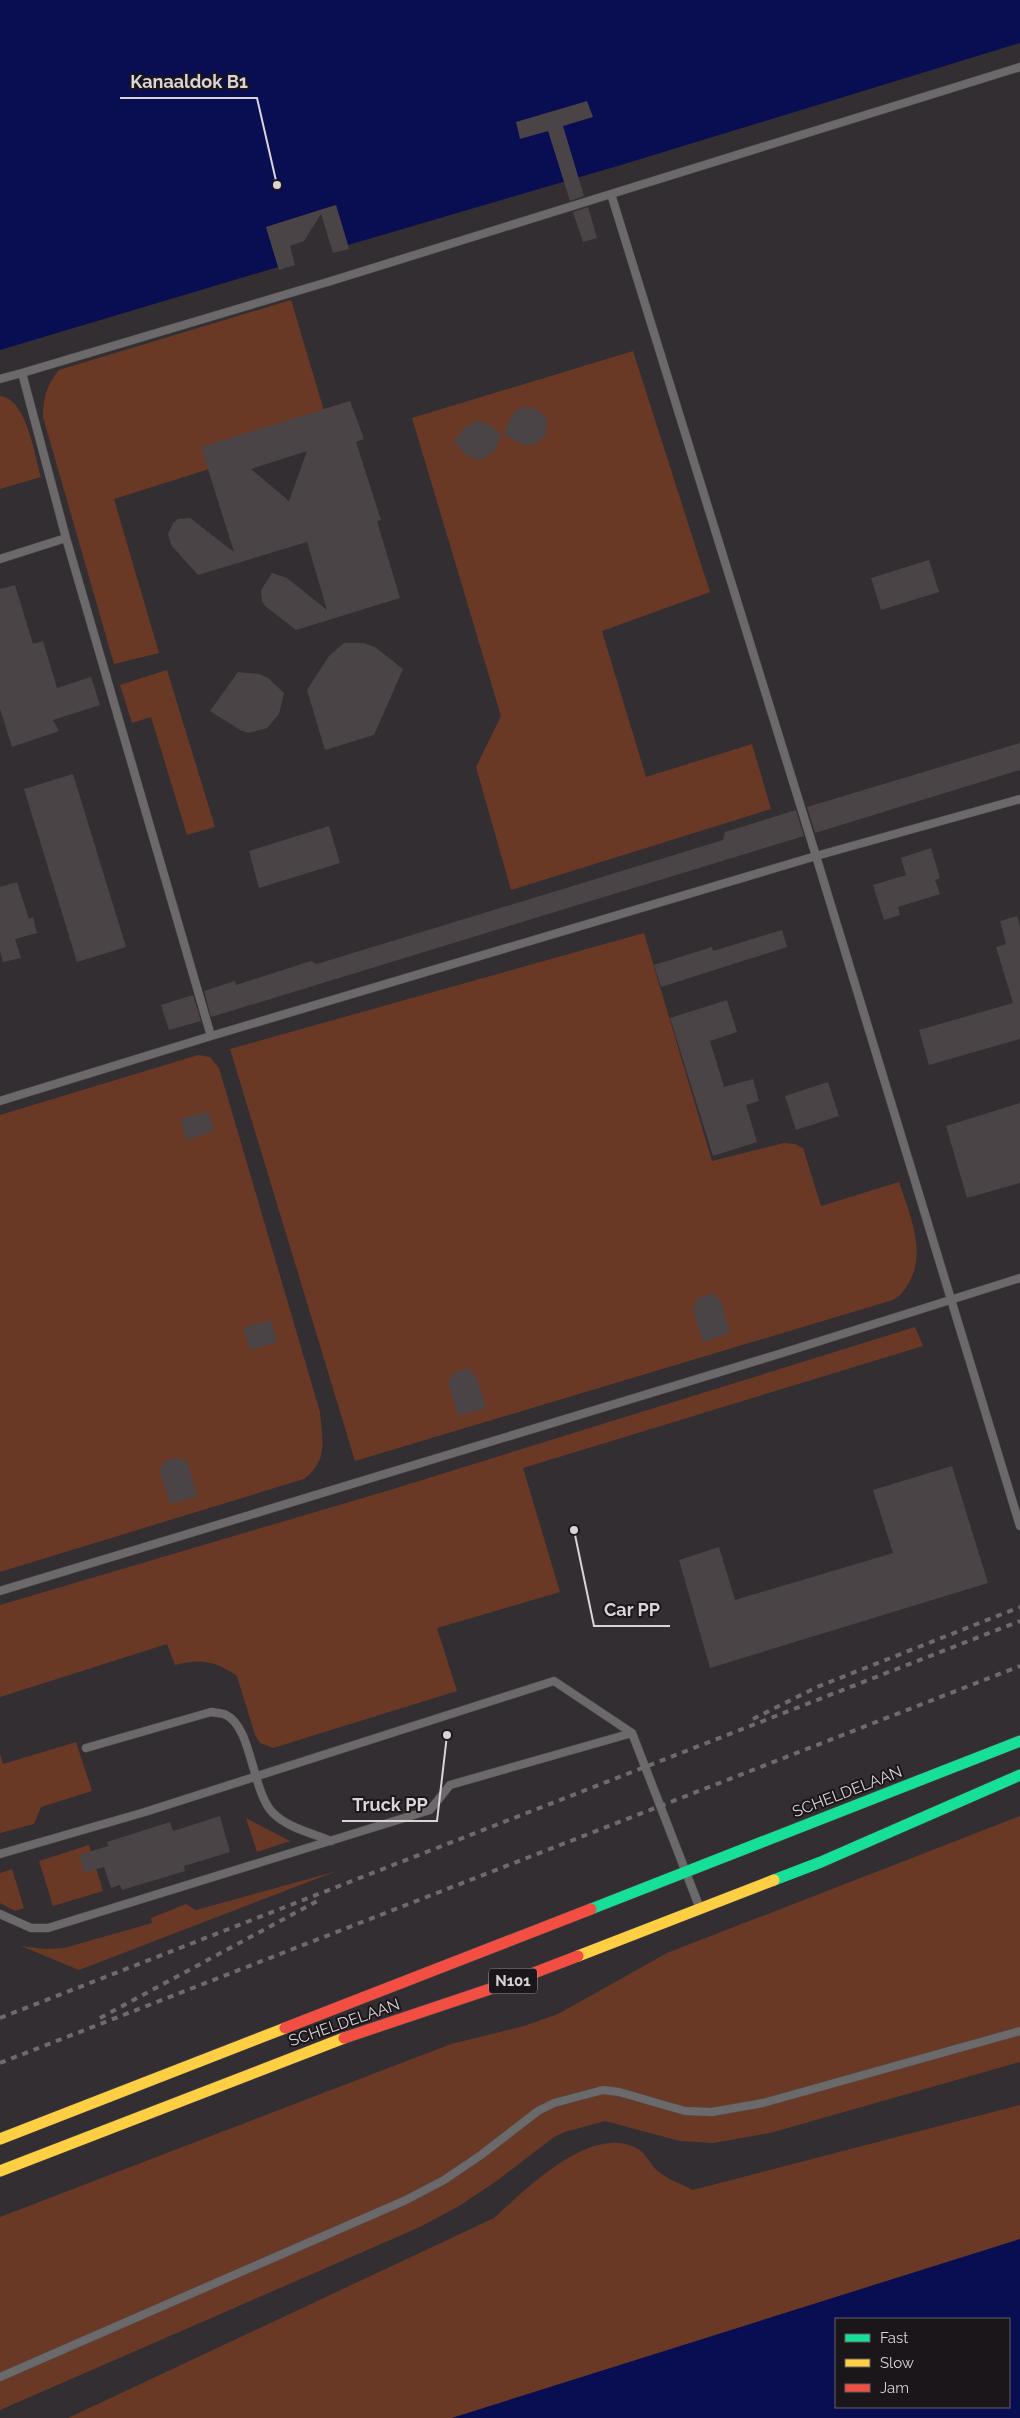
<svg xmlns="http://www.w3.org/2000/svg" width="1020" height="2418" viewBox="0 0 1020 2418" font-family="Raleway,sans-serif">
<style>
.green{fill:#6a3926}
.water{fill:#090d52;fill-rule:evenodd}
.building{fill:#4a4447;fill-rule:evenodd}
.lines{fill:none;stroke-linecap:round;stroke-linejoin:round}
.lane-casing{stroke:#504c4f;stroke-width:9}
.fast-casing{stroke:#504c4f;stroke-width:12}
.slow-casing{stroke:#504c4f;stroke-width:12}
.jam-casing{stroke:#504c4f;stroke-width:12}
.lane{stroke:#6c696b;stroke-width:8}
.fast{stroke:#16e098;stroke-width:11}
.slow{stroke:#ffcf43;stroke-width:11}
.jam{stroke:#f24e42;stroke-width:11}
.rail{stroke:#6e6a6e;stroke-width:4;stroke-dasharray:6 6;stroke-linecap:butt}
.labels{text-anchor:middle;stroke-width:4;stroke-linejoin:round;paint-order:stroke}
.shield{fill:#1a1619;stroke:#a09a9f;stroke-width:1}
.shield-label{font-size:15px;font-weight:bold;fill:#dad3d8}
.street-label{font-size:16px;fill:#dad3d8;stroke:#1a1619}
.leader{fill:none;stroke:#dad3d8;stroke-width:2}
.callout-dot{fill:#dad3d8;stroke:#1a1619;stroke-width:2}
.callout-label{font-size:18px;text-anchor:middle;font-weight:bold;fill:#dad3d8;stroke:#1a1619;stroke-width:4;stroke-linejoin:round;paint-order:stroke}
</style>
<rect width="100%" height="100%" fill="#332e32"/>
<path class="green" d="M291,300L330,431L114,499L159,653L114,664L43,417C43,397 47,385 59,370Z
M633,351L710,592L602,631L646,777L752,744L771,809L511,890L476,767L501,716L412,418Z
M0,396C27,399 34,454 41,477L0,489Z
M167,670L215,827L187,835L151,717L132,723L120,685Z
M644,933L712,1161L784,1143L795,1144L803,1148L821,1206L899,1182C910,1215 928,1254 907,1286C902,1293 900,1296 893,1300L355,1461L230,1049Z
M198,1055L210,1057L219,1068L320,1412C322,1440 329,1460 304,1479L0,1572V1115Z
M915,1327L923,1346L523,1468L560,1592L437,1628L457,1691L273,1748L260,1743L255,1735L237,1676C216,1661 200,1658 175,1665L167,1644L0,1697V1605L390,1490Z
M76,1742L92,1791L41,1807L34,1824L0,1833V1754L3,1764Z
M1020,1816V2062L770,2133L713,2143L680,2141L605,2121L565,2132L554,2137L498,2180L459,2206L420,2227L0,2410V2217L451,2044L524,2026L558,2014L667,1953Z
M246,1818L290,1841L257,1852Z
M89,1845L103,1891L53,1906L39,1861Z
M12,1869L24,1908L15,1911L0,1903V1873Z
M337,1871L79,1970L21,1946L45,1949L64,1948L152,1923L151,1918L186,1904L196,1910Z
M1020,2105V2239L452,2418H68L494,2218C525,2190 592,2122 638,2149C647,2154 651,2167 659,2172C668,2180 682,2184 693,2190Z"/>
<path class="water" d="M0,0H1020V43L621,165L348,245L336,205L266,227L278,267L0,350Z
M1020,2239V2418H452ZM836,2319H1009V2407H836Z"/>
<path class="building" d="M587,101L593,117L563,126L584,196L570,201L548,131L520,139L516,122Z
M336,205L349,249L333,253L321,214L304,241L290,246L295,265L279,270L266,227Z
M588,207L597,238L583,242L573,212Z
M350,401L364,439L356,442L381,520L377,521L400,598L296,630L265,606L262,601L261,590L272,573L287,578L327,610L307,542L198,575L171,545L168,534L173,523L178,519L190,518L234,552L201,447ZM307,451L289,501L251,469Z
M525,407L537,409L546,418L547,424L545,436L535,444L528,445L521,444L504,434L511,417L519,408Z
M476,421L488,424L502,435L493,452L483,459L477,460L466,455L454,441L465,427Z
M929,560L939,592L881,610L871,578Z
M15,585L33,644L43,641L57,688L91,677L100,705L53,720L59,731L12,747L0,709V589Z
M344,643H363L375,647L403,669L374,735L325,750L307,690L329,656Z
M238,672L259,674L268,678L284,693L279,714L267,728L249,733L240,730L210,711Z
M1020,743V770L815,833L807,807Z
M73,774L126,947L77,962L24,789Z
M796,810L804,836L211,1017L204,991L235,981L236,985L311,961L317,964L723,840L725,832Z
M329,826L340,863L259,888L249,851Z
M931,848L940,878L935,880L940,894L898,907L900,915L884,920L873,885L906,875L901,858Z
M17,882L29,919L33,917L37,933L15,939L21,958L3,962L0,951V887Z
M1017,916L1020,927V1039L929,1065L919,1030L1013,1003L996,947L1006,944L1000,921Z
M782,930L787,947L661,987L654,965L712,947L713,951Z
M193,995L201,1021L169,1030L161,1005Z
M727,1000L737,1032L710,1041L724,1087L753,1079L759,1101L746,1105L757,1142L713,1156L670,1018Z
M828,1082L839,1116L796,1130L785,1096Z
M1020,1103V1183L967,1198L946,1126Z
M208,1112L214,1131L186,1140L180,1119Z
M716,1293L717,1299L720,1298L730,1333L703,1342L692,1306L697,1305L695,1299Z
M271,1320L277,1342L250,1350L243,1328Z
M469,1368L471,1374L475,1373L486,1408L458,1416L448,1381L452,1379L451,1374Z
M180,1457L182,1461L187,1460L197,1496L170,1504L159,1468L163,1467V1462Z
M952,1466L988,1583L710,1668L679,1560L719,1547L735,1600L893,1553L873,1490Z
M220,1816L230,1852L184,1866L185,1871L122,1890L120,1885L111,1888L104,1867L84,1873L79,1855L108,1846L107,1842L170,1822L173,1831Z"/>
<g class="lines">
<g class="lane-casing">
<path id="lane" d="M611,194L1020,67
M22,373L331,281L611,194L816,856L1020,799
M0,379L22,373L66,538
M0,559L66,538L211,1036
M0,1101L211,1036L816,856L1020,1526
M0,1591L779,1354L1020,1278
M86,1748L211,1712C216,1713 222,1713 226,1715C252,1727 252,1792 273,1813C288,1828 312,1833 331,1841
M0,1854L145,1812L554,1681L632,1733L699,1906
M0,1914L31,1928H48L430,1810L450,1785L632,1733
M0,2377L406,2200L444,2180L481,2155L538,2111L554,2103L603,2090L619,2092L685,2111L712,2112L763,2103L1020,2031"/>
</g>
<g class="fast-casing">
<path id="fast" d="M774,1880L821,1862L1020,1775
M591,1909L1020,1741"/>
</g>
<g class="slow-casing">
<path id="slow" d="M578,1956L774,1880
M0,2139L285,2028
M0,2171L344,2038"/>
</g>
<g class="jam-casing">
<path id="jam" d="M285,2028L591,1909
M344,2038L505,1984L578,1956"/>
</g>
<use href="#lane" class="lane"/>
<use href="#fast" class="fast"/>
<use href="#slow" class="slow"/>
<use href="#jam" class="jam"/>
<path class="rail" d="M753,1719L817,1687L1020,1607
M0,2018L1020,1621
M100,2018L321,1899
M0,2063L1020,1666"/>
</g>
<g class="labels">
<rect class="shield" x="489" y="1968.5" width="48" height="25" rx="4"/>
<g class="shield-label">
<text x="513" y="1986">N101</text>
</g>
<g class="street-label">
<text transform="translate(847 1791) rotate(-21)" y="6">SCHELDELAAN</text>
<text transform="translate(344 2022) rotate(-19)" y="6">SCHELDELAAN</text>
</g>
</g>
<path class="leader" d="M277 185L257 98H120M574 1530L594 1626H670M447 1735L437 1821H342"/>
<g class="callout-dot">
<circle cx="277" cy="185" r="5"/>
<circle cx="574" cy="1530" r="5"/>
<circle cx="447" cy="1735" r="5"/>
</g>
<g class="callout-label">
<text x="189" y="88">Kanaaldok B1</text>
<text x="632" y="1616">Car PP</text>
<text x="390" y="1811">Truck PP</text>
</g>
<rect x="835" y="2318" width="175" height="90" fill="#1a1619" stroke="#676265"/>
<rect x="845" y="2334" width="25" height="8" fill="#16e098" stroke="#676265"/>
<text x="880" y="2343" font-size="15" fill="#dad3d8">Fast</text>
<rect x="845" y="2359" width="25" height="8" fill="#ffcf43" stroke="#676265"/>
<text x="880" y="2368" font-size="15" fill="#dad3d8">Slow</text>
<rect x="845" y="2384" width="25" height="8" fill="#f24e42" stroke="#676265"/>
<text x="880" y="2393" font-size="15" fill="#dad3d8">Jam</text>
</svg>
